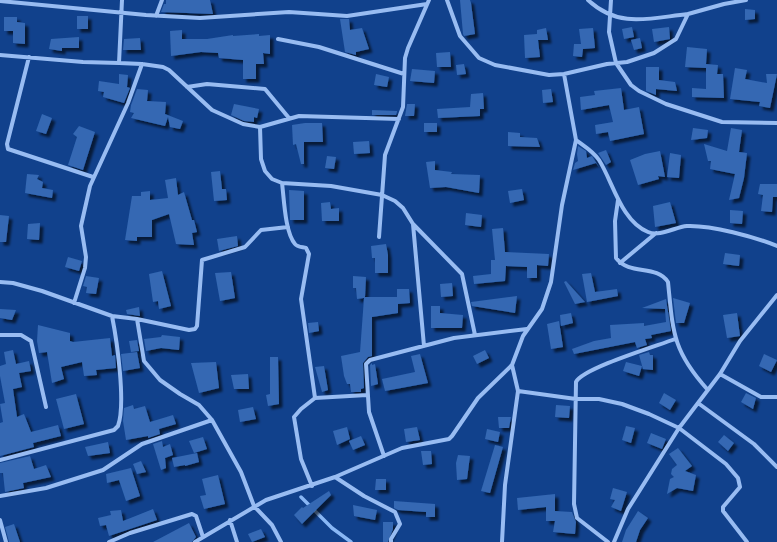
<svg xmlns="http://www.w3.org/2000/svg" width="777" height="542" viewBox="0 0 777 542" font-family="Montserrat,sans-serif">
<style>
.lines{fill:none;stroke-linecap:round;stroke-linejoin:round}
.stream{stroke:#89b7f5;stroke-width:3.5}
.building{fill:#3468b3;filter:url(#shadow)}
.minor{stroke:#98bcf2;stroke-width:4}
</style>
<defs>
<filter id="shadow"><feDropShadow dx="3.5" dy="3.5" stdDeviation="1" flood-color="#0009"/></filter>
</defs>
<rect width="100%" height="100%" fill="#11418c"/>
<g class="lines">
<path class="stream" d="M301,497L332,528L351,542"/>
</g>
<path class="building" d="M166,0H210L213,14L161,12L164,4H166Z
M460,0H470L471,3L475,34L464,36L463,34Z
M745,9L755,10V19L745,20Z
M77,16H88V29H77Z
M4,17H17V22L25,23V44L13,43V31H4Z
M340,19H349L350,30L362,28L369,49L356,52V55L345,52Z
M632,27L634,37L624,39L622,29Z
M669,27L670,39L654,42L652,29Z
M546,28L548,40H538L540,57L525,58L524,35L537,34V30Z
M593,28L595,48L583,49L582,57L573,56L574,44H581L579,29Z
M182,30V39H207L233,35V36L259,34V36L270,35V54L263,53L264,64H256V79H243V60L219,58L218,53L201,52L171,56L170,31Z
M79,37V48H62V51L49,49L51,39Z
M140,38L141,50H123L124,39Z
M640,38L642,48L634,50L631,40Z
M687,47L707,49L706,64L718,65L717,74H723L724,98L692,97V88L706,89V68L685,67Z
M450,52L451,67H437L436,53Z
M464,64L466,74L457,75L456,65Z
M646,67H659V80L675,82L677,91L656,89V95L646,91Z
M735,68L747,70L745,79L767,83L766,74H777L770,108L759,106L760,102L730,99Z
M412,69L435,71L434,83L410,81Z
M119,74L128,75L127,87L130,88L124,103L103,97L104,92L98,91L99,81L119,84Z
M376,74L389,77L387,87L374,85Z
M621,88L624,110L639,107L644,134L610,141L608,132L596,134L595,125L613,122L609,105L581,110L580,97L595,95L594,91Z
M137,89L148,90L147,101L166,102L165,114L183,121L180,129L170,127L168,117L165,126L131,118L134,113L130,112L131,105Z
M551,89L553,102L543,103L542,90Z
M483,93L484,109H480V116L438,118L437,109L470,107L471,94Z
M234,104L259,109L257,118L254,117V122L244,121L231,115Z
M407,104H415L414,116H405Z
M372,110L397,111V112L396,115H372Z
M42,114L52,118L46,134L36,131Z
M305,123H322L323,142H304V164H301L296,144L293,145L292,125Z
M424,123H437V132H424Z
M79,126L95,132L83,170L68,165L77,137L73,134Z
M693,128L708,130L707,138L691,140Z
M731,128L742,130L739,152L747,153L744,178L739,198L729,200L735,174L710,169L711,161H708L704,144L727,151Z
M508,132L520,133V137L537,138L540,147L508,146Z
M369,141L370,153L354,154L353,142Z
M578,146L586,151L587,158L592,156L599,167L596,163L573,170L575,163L578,161L577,154Z
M606,150L611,162L606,165L598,153Z
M660,151L665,177L658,176L659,179L638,185L630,160L645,154Z
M670,153L681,155L679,178L667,177Z
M327,156L336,157L334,169L325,168Z
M435,161V170L452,172L451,174L480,175L479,193L446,187L430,188L426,162Z
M220,171L222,189H226L227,200L214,201L211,172Z
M27,174L39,175L37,179L43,182L42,188L53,190L52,198L25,193Z
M176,178L178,195L184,192L192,220H194L197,232L192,233L194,245L176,244L169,214L152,220V237H137V241L125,240L132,196H141V192L150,191V200L168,198L165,180Z
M760,184H777V197H773L772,212L761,211L763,195L758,194Z
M522,189L524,200L510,203L508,191Z
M289,190L304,191V220H290Z
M330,202L331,209L339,208V221H322L321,203Z
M670,202L676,223L655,227L653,206Z
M730,210L743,211L742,224L730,223Z
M466,213L482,215L481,227L465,225Z
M0,215L9,216L6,242H0Z
M40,223L39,240L27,239L28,224Z
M503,228L505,252L549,254L548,266L537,265V278H527V267L506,266L505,281L474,284L473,276L491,274V260H495L492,229Z
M237,236L238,246L219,251L217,239Z
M386,244L388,255V273H375V258H372L371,246Z
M725,253L740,255L739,266L723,264Z
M68,257L82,261L79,271L65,267Z
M162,271L171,306L159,309L158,301L153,302L149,274Z
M231,272L235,298L220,301L215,273Z
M591,273L595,292L617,289L618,296L587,302L582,274Z
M86,276L99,278L96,294L86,293L87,287L83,286Z
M353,276L366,277L365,297H397V289H409L410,303L398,304V313L372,317V356L368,357L363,363L364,388L361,389V392H351L350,384H347L344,376L341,356L360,352L364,298L357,299L356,288H353Z
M566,281L585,302L575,304L564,282Z
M452,283L453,296L441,297L440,284Z
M517,296L515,313L472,306L471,302Z
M673,298L690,303L684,323H676Z
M666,299L671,331L651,335L652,338L645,339L647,345L637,348L635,342L574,354L572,349L594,341L611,338L610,325L644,323V326L666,322L665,309L642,308Z
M431,306H440V313L463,315L462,328H431Z
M139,307L140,316L127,314L126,310Z
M0,309L16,310L12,320L0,318Z
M571,313L573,323L561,326L560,315Z
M737,313L740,336L727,338L723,315Z
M559,321L563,347L551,349L547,324Z
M318,322L319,331L309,333L308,323Z
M38,325L70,333V341L73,342L110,338L112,356L115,355L116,368L96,370L97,375L84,376L82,362L61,367L64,379L52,383L47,352L39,353L37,341Z
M162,335L180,337L179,350L161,348L146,351L144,339L161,337Z
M137,340L139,351L131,352L129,341Z
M13,350L16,364L29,361L31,371L19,373L22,387L13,389L17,417L24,414L31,432L58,425L61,436L33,443L34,447L0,456V423L3,422L0,404L5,403L0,376V366L6,364L4,352Z
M485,350L489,358L477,364L473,356Z
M137,352L140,368L123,371L121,354Z
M649,352L650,355H653V370L643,369L639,355Z
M420,354L428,383L385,391L382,379L415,372L411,356Z
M764,354L777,360L771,372L759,366Z
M270,357H278L279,404L268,406L266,395L270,394Z
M216,362L219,388L199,393L191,363Z
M626,362L642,366L639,376L623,371Z
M372,363V365L375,364L378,384L371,386L370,365Z
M324,366L328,390L322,392L315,367Z
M248,374L249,389H234L231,375Z
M664,393L676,400L670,410L659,403Z
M746,393L756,398L753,409L741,402Z
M76,394L84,424L64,429L56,399Z
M133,405L134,409L145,406L150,422L173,415L176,424L159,429L160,434L148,438V436L126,440L123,421L124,408Z
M556,405L570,406L569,418L555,417Z
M253,407L256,419L240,422L238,410Z
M498,417H511L509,428H499Z
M626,426L635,428L631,443L622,440Z
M347,427L350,439L337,445L333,431Z
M417,427L420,440L406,442L404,429Z
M487,429L500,432L498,442L485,439Z
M651,433L666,439L662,449L647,443Z
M724,435L734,443L728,451L718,442Z
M361,436L365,445L353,450L349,441Z
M203,437L207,449L194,453L189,441Z
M162,441L163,447L170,444L173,455L165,458L166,468L161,470L153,444Z
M108,442L110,453L88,456L85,447Z
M495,445L503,447L490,493L481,491Z
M678,448L692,466L685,471L696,475L693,491L677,488L667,494L670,479L674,477L671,474L672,469L677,465L669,454Z
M421,451H431L432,464L423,465Z
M197,453L199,462L185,466V465L174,467L172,458Z
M458,455L470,456L467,479L457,480L456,463Z
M30,456L34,469L46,465L51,477L23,483L24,488L5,492L3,473H0V463Z
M141,461L146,472L137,474L133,464Z
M131,468L140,496L126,501L119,480L107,483L106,474Z
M218,475L225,504L204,509L200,496L206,495L202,479Z
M376,479H386V490H375Z
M613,488L627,492L621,511L611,507L615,500L610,499Z
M329,491L331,495L302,524L294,515L302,507L303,508Z
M555,494V511L572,512L576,522L575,534L553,532L555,521H546V507L518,510L517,498Z
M394,501L435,504V517H426V512L398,510L394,508Z
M353,505L377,510L375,520L354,516Z
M153,509L157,520L109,536L106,525L100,526L98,518L111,515L110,511L121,510L123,521Z
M638,511L648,518L640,530L636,542H622L626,530Z
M383,522H393V529L388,542H383Z
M189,523L196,537L192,542H153Z
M14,524L20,542H9L5,527Z
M261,529L265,537L252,542L248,534Z"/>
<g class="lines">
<path class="minor" d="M447,0L460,36L479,58L495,65L549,75L564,74L607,64L627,62L654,53L676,39L688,14L724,4L746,0
M588,0C619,29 650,18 688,14
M611,0L609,32L616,63L631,85L639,91L666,104L722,122L777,123
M0,1L146,15L200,18L289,12L347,16L427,4
M156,16L162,0
M278,39L319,47L404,74
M0,55L83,62L119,63
M29,57L7,144L8,149L93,177
M142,64L163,67L169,70L212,110L243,124L260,127L261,159L265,171L272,179L282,183L331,186L382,195L395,201L403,208L413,224L424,346
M187,87L207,84L265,89L289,118
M260,127L299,116L399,119
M576,140C584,146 593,151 599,160C613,182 621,221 648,232C660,237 675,227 687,226C711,225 755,237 777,246
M282,183C284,198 285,233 295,244C297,247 303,247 306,248L309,254L301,299L315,398L367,395
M618,200L615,221L616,258C630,276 656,264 668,282C673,331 672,350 707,389
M413,224L462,274L475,335
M379,237L385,155L403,107L405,58L408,48L429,0
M620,263L656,233
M0,282L13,283L42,291L112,316L137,319L144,361L160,380L180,394L199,405L212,420L241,472L254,506L272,525L281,542
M74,303L85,268L86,257L81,226L90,186L128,103L142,64L119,63L122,0
M137,319L189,330L195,329L197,326L202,260L245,247L261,230L288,227
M0,335H21L31,341L46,407
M720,374L761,397H777
M518,391L576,399H599L622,404L649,414L679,428L726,464L738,478L740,487L723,507V511L747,542
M698,403L754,444L777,467
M384,456L369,412L366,364L370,360L454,338L527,329
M0,460L114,430L118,426C126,404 117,341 112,316
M335,477L364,496L395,512L400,524L391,539V542
M312,486L301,459L294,417L301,409L315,398
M0,496L46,488L103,470L142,444L212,420
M0,520L6,542
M230,520L237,542
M109,542L130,533L192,514L196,516L203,537
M195,542L266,500L335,477L402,448L449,439L452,436L478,398L512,365L523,336L542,309L551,282L562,205L576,140L564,74
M502,542L505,485L518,391L512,365
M608,542L577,518L574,504L576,382C583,368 657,346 675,339
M614,542L628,509L679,428L720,374L740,341L777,295"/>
</g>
</svg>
